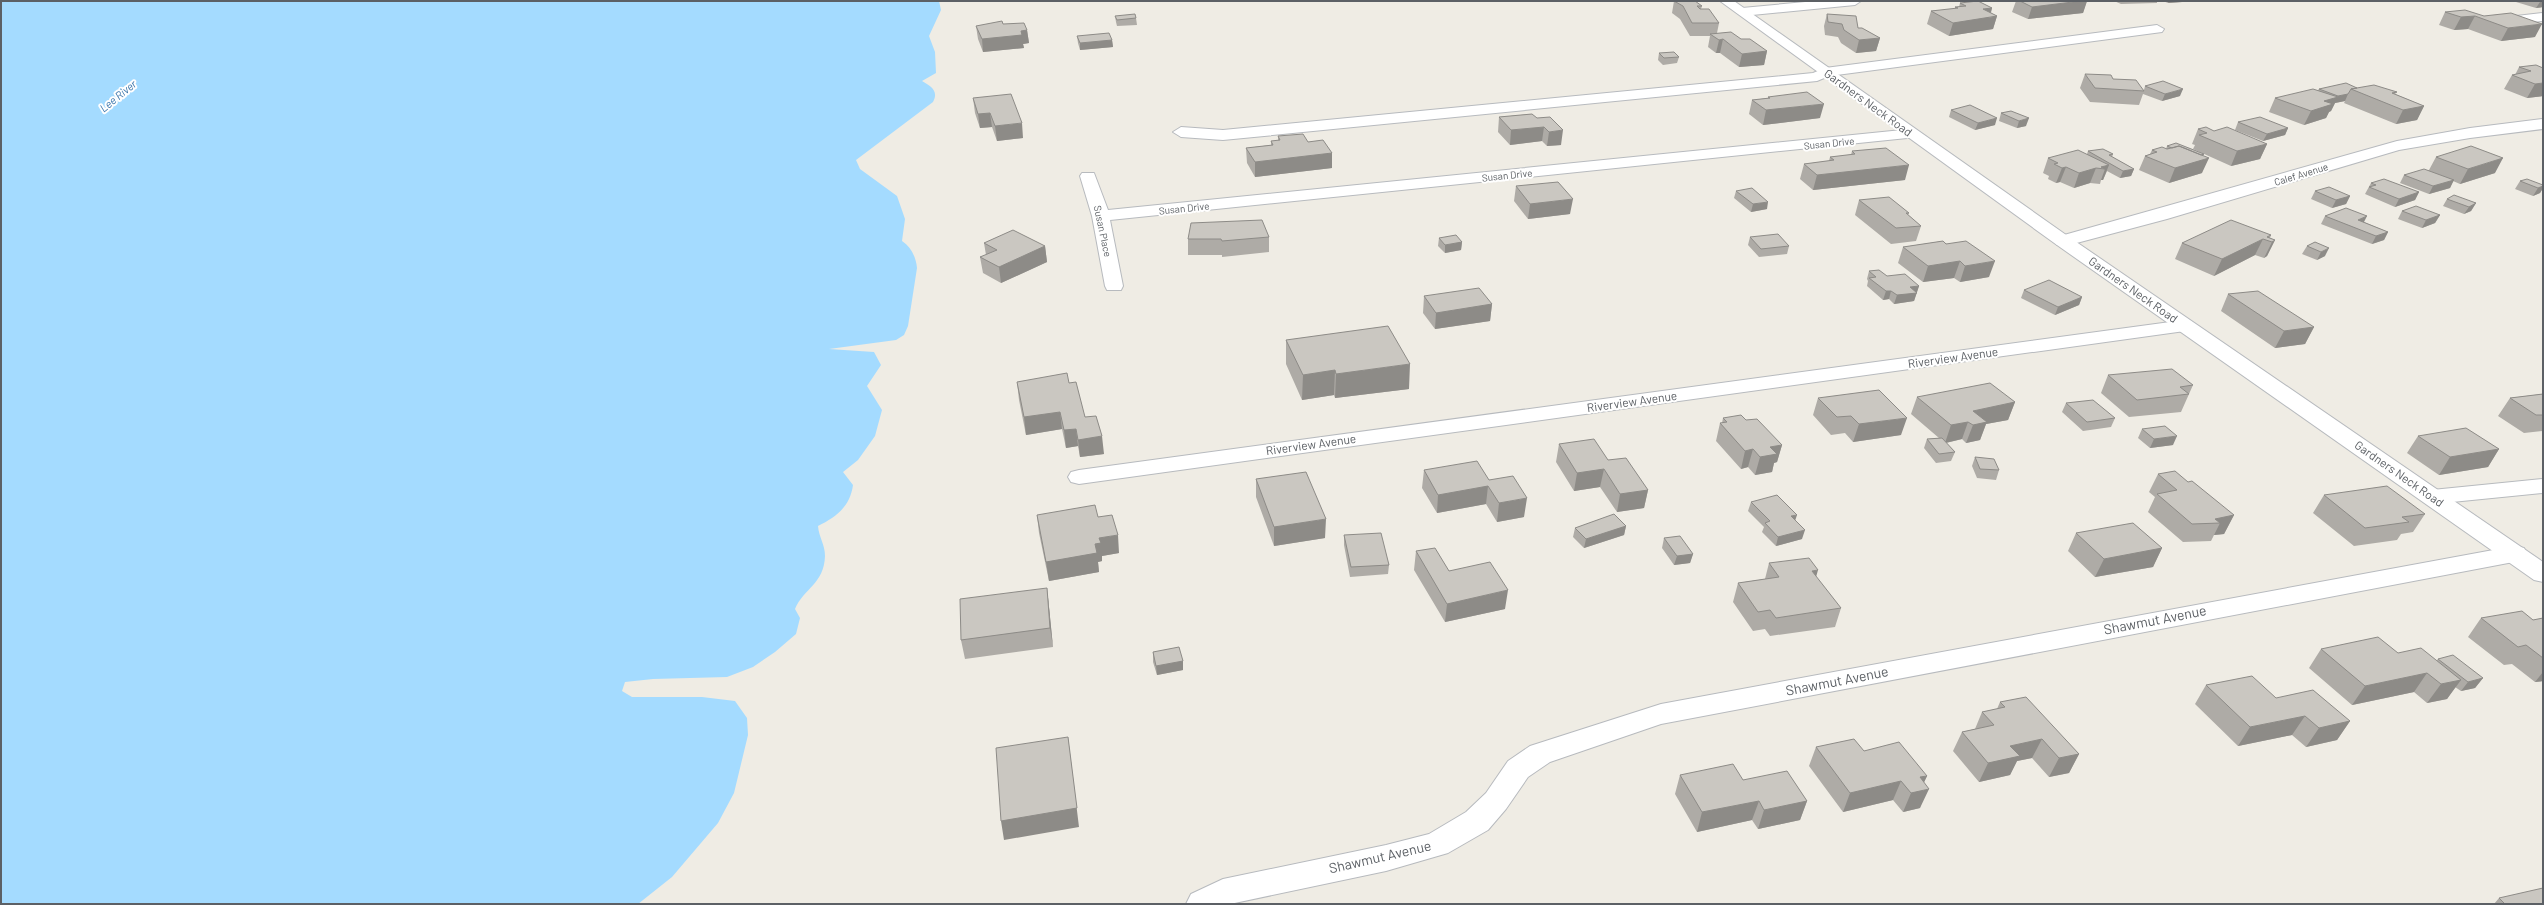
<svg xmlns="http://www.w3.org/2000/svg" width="2544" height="905" viewBox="0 0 2544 905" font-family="Barlow,sans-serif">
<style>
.water{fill:#a4dbff}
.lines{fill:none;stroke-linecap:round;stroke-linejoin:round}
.minor-casing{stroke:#b7babe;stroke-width:2}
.tertiary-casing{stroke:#b7babe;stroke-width:2}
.minor{fill:#fff;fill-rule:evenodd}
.tertiary{fill:#fff;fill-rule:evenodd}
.wall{fill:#aeaba6}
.shaded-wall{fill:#8d8b87}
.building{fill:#cac7c1;stroke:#8d8b87}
.labels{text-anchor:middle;stroke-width:4;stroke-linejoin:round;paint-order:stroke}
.far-street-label{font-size:10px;fill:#5c6065;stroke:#fff}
.far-water-label{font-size:11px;font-style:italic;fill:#3c76ab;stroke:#fff}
.street-label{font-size:12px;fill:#5c6065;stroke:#fff}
.near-street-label{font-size:14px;fill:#5c6065;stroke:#fff}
</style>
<rect width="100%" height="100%" fill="#efece4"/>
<path class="water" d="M1,1H939L941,10L929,36L935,52L936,73L922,81C931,86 939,91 933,102L856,160L860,169L897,196L905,219L902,241C911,247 916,257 917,268L908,326L904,335L896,340L829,349L874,352L881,365L867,386L882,410L875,436L858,460L843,472L853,485C850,507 836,517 818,526C819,538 825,544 825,556C824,584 804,588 795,609L800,618L796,634L775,652L753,667L727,677L653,679L625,682L622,691L632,697H702L735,701L747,718L748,735L734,793L718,823L672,877L638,904H1Z"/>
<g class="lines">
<g class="minor-casing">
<path id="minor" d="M1816,1H1861L1855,5L1742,16L1736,12L1742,8Z
M2543,13V21L2499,26L2493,22L2499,18Z
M2157,25L2164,29L2162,32L1829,76L1817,81L1223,140L1181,137L1173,132L1181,127L1223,130L1813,73L1825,68Z
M2543,119V129L2470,138L2399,150L2167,219L2069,245H2057L2054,241L2057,237L2397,141L2470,128Z
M1912,129L1917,131L1920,134L1917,137L1110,220L1123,286L1121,290H1107L1105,286L1092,216L1080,176L1082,173H1094L1108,210Z
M2185,320L2192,322L2195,326L2192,330L1079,484L1071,482L1068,477L1071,472L1079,470Z
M2543,479V493L2432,504L2424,502L2421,497L2424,492L2432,490Z
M2515,546L2524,548L2527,554L2524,560L1661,724L1550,762L1528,777L1506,809L1488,830L1448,853L1386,871L1230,904H1186L1191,894L1223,879L1386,845L1429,834L1466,812L1486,793L1508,761L1530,746L1661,704Z"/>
</g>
<g class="tertiary-casing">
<path id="tertiary" d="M1720,1H1734L2069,237L2543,562V582L2534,580L2057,245Z"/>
</g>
<use href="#minor" class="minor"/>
<use href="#tertiary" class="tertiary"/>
</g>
<path class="wall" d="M1674,1L1702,6L1701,9L1719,23L1717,33L1741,39L1767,51L1764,65L1739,67L1720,53H1716L1708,47L1710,36H1690L1680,19L1672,13Z
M2016,1H2087L2083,13L2028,19L2012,12Z
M2114,1H2157V3L2121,4Z
M2163,1H2183L2182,2L2168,3Z
M2516,1H2543V7L2536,8L2516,2Z
M1960,3L1992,8L1991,13L1997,16L1993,29L1949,36L1927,24L1931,11L1955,9V7H1959Z
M2445,12L2484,16L2535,37L2501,41L2468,29L2454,30L2439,25Z
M1827,14L1858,28L1880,38L1876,51L1856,53L1841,43L1838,37L1825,35L1824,26Z
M1115,16L1136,18L1137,25L1117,26L1116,22Z
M1003,24L1027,30L1029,43L1023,44L1024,48L983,52L978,39L976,26Z
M1077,36L1112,40L1113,47L1080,50L1078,43Z
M1659,53L1679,57L1677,63L1663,65L1658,60Z
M2519,67L2543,68V96L2527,98L2504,89L2512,75H2515Z
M2085,74L2113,79L2144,90L2145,86L2180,96L2162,101L2143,94L2139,105L2090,102L2080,88Z
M2357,88L2397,92L2395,94L2424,106L2417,120L2396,124L2344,103L2345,101L2335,103L2331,111L2329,112L2326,118L2304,125L2269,112L2275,98L2318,90L2319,89Z
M1768,97L1820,118L1763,125L1749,114L1752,100L1768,98Z
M973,98L1023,138L997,141L992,127L980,128L975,113Z
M1951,110L1995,125L1975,130L1949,117Z
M2011,111L2026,126L2017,128L1999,121L2001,113Z
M1532,114L1561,145L1547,146L1542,141L1510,145L1498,132L1499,117Z
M2238,122L2288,128L2285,135L2263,141L2235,130Z
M2198,129L2214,131L2267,144L2260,159L2231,166L2193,149L2195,145L2192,144Z
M1278,136L1308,142L1332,153V168L1255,177L1247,163L1246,148L1271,145V141H1278Z
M2167,146L2203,156L2202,173L2169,183L2139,170L2145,156L2150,154L2152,150L2166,149Z
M1852,151L1905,180L1813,190L1800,179L1804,164L1829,161L1830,157L1851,155Z
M2088,151L2113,154L2112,157L2134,169L2131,176L2120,178L2107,171L2103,180H2101L2100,184L2090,183L2074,188L2060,182L2056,183L2048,179L2049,176L2043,173L2048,158L2087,154Z
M2436,157L2495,173L2460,184L2453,181L2450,188L2429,194L2400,183L2404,175L2429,170Z
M2520,181L2543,185V188L2540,193L2533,196L2515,189Z
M2371,183L2419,192L2415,200L2395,207L2365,194Z
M1516,186L1570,214L1528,219L1514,201Z
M1736,191L1767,209L1751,212L1734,198Z
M2315,191L2350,196L2346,204L2332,208L2311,199Z
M2447,199L2476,203L2471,211L2464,214L2443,206Z
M1859,200L1909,213L1908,215L1921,226L1916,241L1891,244L1855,215Z
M2402,211L2440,215L2435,223L2422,228L2398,219Z
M2325,216L2364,222L2388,232L2384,240L2372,244L2321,224Z
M2271,235L2270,238L2275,240L2267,256L2264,258L2255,255L2214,276L2175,259L2182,243Z
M1269,237V252L1222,257V255H1188V239Z
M1750,237L1789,246L1787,254L1759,257L1748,245Z
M1439,238L1462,242L1461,250L1445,253L1438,246Z
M1943,241L1989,277L1960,282L1954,278L1923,282L1898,263L1903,247Z
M2315,242L2325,256L2317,260L2302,254L2307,246Z
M984,243L1045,246L1047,262L1001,283L983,273L980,257L986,255Z
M1869,271L1919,286L1914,301L1894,304L1889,299L1883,300L1867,286L1868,281L1867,279Z
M2024,290L2082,297L2079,305L2055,315L2021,298Z
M2228,294L2314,327L2305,344L2275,348L2221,311Z
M1424,296L1492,304L1490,321L1435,329L1423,313Z
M1286,340L1409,389L1335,398L1334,395L1302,400L1286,364Z
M2108,375L2193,385L2181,412L2129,417L2101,393Z
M1017,382L1069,383L1085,417L1104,454L1080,457L1078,446L1066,448L1062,429L1026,435L1019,400Z
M2543,394V431L2524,433L2498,416L2510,398Z
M1917,397L2015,402L2008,420L1986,424L1980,440L1966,443L1962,439L1946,443L1955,452L1951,461L1936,463L1924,448L1927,439L1939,438L1911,414Z
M1818,398L1901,435L1853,442L1845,433L1831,435L1813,415Z
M2066,403L2115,418L2111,427L2083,431L2062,412Z
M1723,418L1746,420L1782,445L1777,462L1774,463L1772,472L1755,475L1748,467L1741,469L1716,441L1720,423H1722Z
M2142,429L2173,445L2150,448L2138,438Z
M2418,436L2499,449L2488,467L2439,475L2407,453Z
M1559,444L1608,460L1648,490L1644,508L1617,512L1600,487L1574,491L1556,462Z
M1975,457L1999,470L1996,480L1977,478L1972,466Z
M1424,470L1489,480L1524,517L1497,522L1486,504L1437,513L1422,488Z
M2158,474L2188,482L2234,515L2224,534L2214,535L2211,541L2183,542L2148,512L2155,497L2149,492Z
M1256,479L1325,538L1274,546L1256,497Z
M2324,495L2425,514L2413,532L2401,534L2397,540L2354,546L2313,513Z
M1751,502L1795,520L1802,539L1776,546L1762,532L1764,527L1748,511Z
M1037,515L1098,517L1119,553L1102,556V561L1098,562L1099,572L1049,581L1039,533Z
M1626,526L1624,535L1584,548L1573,537L1575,528Z
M2076,533L2162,548L2153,567L2095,577L2068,551Z
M1344,535L1389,565L1388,574L1350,577L1344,545Z
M1664,538L1693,554L1690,563L1674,565L1662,548Z
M1416,551L1449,571L1505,609L1445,622L1414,570Z
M1769,563L1841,608L1835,627L1770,636L1765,629L1753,631L1733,602L1738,583L1765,579Z
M1047,588L1049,607L1053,647L965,659L961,640Z
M2481,618L2533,620L2543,618V681L2535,682L2512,664L2504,665L2468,637Z
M2321,649L2398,653L2436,661L2438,659L2483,678L2475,688L2461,691L2455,687L2447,699L2427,703L2414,692L2352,705L2309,668Z
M1153,652L1183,661V670L1157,675L1153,662Z
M2206,685L2276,698L2350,721L2337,740L2306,747L2292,735L2238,746L2195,704Z
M2000,702L2079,754L2069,773L2049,777L2032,758L2017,761L2010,775L1979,782L1953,751L1962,732L1975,729L1982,712L1997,709Z
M1816,747L1864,751L1927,776L1924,782L1920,808L1903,812L1893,800L1843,812L1809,766Z
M1680,775L1743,780L1807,801L1800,820L1758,829L1752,820L1697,832L1675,794Z
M2499,898L2543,904H2494Z"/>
<path class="shaded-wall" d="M2081,1H2087L2083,13L2028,19L2032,7Z
M2169,1H2183L2182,2L2168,3Z
M2268,1H2276L2267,2Z
M2543,1V7L2536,8L2540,2Z
M1992,8L1989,18L1997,16L1993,29L1949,36L1953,23L1983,9Z
M2475,16L2468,29L2454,30L2461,17Z
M2542,24L2535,37L2501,41L2508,28Z
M1027,30L1029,43L1023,44L1024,48L983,52L982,39L1021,31Z
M1880,38L1876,51L1856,53L1859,40Z
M1723,39L1720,53H1716L1719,40Z
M1112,40L1113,47L1080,50V43Z
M1767,51L1764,65L1739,67L1742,54Z
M2543,83V96L2527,98L2535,84Z
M2183,89L2180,96L2162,101L2165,94Z
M2348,94L2345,101L2335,103L2331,111L2329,112L2326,118L2304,125L2311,111L2324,101L2337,97L2338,96Z
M1824,104L1820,118L1763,125L1766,110Z
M2424,106L2417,120L2396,124L2403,110Z
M990,113L992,127L980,128L978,114Z
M1997,118L1995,125L1975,130L1978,123Z
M2029,118L2026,126L2017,128L2019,121Z
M1022,123L1023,138L997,141L995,126Z
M1544,127L1542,141L1510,145L1511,130Z
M2288,128L2285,135L2263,141L2267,134Z
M1563,130L1561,145L1547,146L1549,132Z
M2267,144L2260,159L2231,166L2237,151Z
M1332,153V168L1255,177V162Z
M2204,154L2201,160L2209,158L2202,173L2169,183L2175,168L2195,157Z
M2503,158L2495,173L2460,184L2468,169Z
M1909,165L1905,180L1813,190L1817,175Z
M2109,165L2103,180H2101L2105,169L2101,167Z
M2066,167L2060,182L2056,183L2062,168Z
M2096,168L2090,183L2074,188L2079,173Z
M2134,169L2131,176L2120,178L2123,171Z
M2454,180L2450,188L2429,194L2433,186Z
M2543,186V188L2540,193L2533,196L2538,188Z
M2419,192L2415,200L2395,207L2399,199Z
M2350,196L2346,204L2332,208L2336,200Z
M1573,199L1570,214L1528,219L1530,204Z
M1768,202L1767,209L1751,212L1753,204Z
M2476,203L2471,211L2464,214L2469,207Z
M2440,215L2435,223L2422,228L2426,220Z
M2367,216L2363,224L2354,228L2358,220Z
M2388,232L2384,240L2372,244L2376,236Z
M2263,239L2255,255L2214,276L2222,259Z
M2275,240L2267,256L2264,258L2272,242Z
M1462,242L1461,250L1445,253V245Z
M1045,246L1047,262L1001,283L999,267Z
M2329,248L2325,256L2317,260L2321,252Z
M1960,261L1954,278L1923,282L1928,266Z
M1995,261L1989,277L1960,282L1965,266Z
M1919,286L1914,301L1894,304L1897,295L1910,287Z
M1886,291H1891L1889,299L1883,300Z
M2082,297L2079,305L2055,315L2058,307Z
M1492,304L1490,321L1435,329L1436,313Z
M2314,327L2305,344L2275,348L2284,331Z
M1410,364L1409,389L1335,398L1336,374Z
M1335,370L1334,395L1302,400L1303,375Z
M2015,402L2008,420L1986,424L1980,440L1966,443L1973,425V411Z
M1060,412L1062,429L1026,435L1024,417Z
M1907,418L1901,435L1853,442L1859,424Z
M1968,422L1962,439L1945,443L1951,425Z
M1076,429L1078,446L1066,448L1064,430Z
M1102,436L1104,454L1080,457L1078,440Z
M2177,436L2173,445L2150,448L2154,439Z
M1782,445L1777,462L1774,463L1772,472L1755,475L1760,457L1770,447Z
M1753,449L1748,467L1741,469L1745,451Z
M2499,449L2488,467L2439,475L2450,457Z
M1604,469L1600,487L1574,491L1577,473Z
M1488,486L1486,504L1437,513L1438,495Z
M1648,490L1644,508L1617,512L1620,494Z
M1527,498L1524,517L1497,522L1499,503Z
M1797,515L1794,524L1791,516Z
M2234,515L2224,534L2214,535L2220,523L2215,519Z
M1326,519L1325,538L1274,546V527Z
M1626,526L1624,535L1584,548L1586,539Z
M1805,530L1802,539L1776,546L1778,537Z
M1118,535L1119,553L1102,556V561L1098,562L1099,572L1049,581L1046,562L1095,544L1099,538Z
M2162,548L2153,567L2095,577L2104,559Z
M1693,554L1690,563L1674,565L1677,556Z
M1818,570L1813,588L1812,571Z
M1047,588L1049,607L1053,647L1050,628Z
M1508,590L1505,609L1445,622L1447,604Z
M1183,661V670L1157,675L1156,666Z
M2543,672V681L2535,682Z
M2427,673L2414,692L2352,705L2365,686Z
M2483,678L2475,688L2461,691L2468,682Z
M2461,680L2447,699L2427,703L2441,684Z
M2305,716L2292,735L2238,746L2250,727Z
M2350,721L2337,740L2306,747L2319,728Z
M1068,737L1079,827L1004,840L1001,821Z
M2042,739L2032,758L2017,761L2010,775L1979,782L1988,763L2010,746Z
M2079,754L2069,773L2049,777L2059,758Z
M1927,776L1920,791L1929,789L1920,808L1903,812L1911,793L1920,777Z
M1901,781L1893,800L1843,812L1850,793Z
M1759,801L1752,820L1697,832L1702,812Z
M1807,801L1800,820L1758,829L1764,810Z"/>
<path class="building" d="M1674,1H1695L1702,6H1697L1700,9H1709L1719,23H1692L1683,6Z
M1978,1L1992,8L1983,9L1997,16L1953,23L1931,11L1958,8L1955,7L1966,6L1960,3Z
M2020,1H2081L2032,7Z
M2465,10L2484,16L2511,13L2542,24L2508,28L2475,16L2461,17L2445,12Z
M1135,14L1136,18L1117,20L1115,16Z
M1827,14L1856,16L1858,28H1862L1880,38L1859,40L1844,30L1842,24L1828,22Z
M1002,21L1003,24L1024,23L1027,30L1021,31L1022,35L982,39L976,26Z
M1731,32L1741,39H1750L1767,51L1742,54L1723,39L1719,40L1710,34Z
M1109,33L1112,40L1080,43L1077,36Z
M1674,52L1679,57L1664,58L1659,53Z
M2536,65L2543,68V83L2535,84L2512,75L2531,71L2519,67Z
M2085,74L2111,75L2113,79L2136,80L2144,91L2095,88Z
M2163,81L2183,89L2165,94L2145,86Z
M2346,83L2357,88L2351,89L2348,94L2338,96L2319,89Z
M2374,85L2397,92L2392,93L2424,106L2403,110L2351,89Z
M2313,89L2338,97L2324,101L2333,104L2311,111L2275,98Z
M1807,92L1824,104L1766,110L1752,100L1770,98L1768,97Z
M1011,94L1022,123L995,126L990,113L978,114L973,98Z
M1970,105L1997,118L1978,123L1951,110Z
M2011,111L2029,118L2019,121L2001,113Z
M1532,114L1537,118L1550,117L1563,130L1549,132L1544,127L1511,130L1499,117Z
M2260,117L2288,128L2267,134L2238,122Z
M2206,127L2214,131L2227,127L2267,144L2237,151L2199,135L2207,133L2198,129Z
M1303,134L1308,142L1323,140L1332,153L1255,162L1246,148L1273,145L1271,141L1280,140L1278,136Z
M2176,143L2204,154L2201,155L2179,146L2172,148L2167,146Z
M2179,146L2209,158L2175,168L2145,156L2157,152L2152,150L2162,147L2167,149Z
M2471,146L2503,158L2468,169L2436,157Z
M1886,148L1909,165L1817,175L1804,164L1834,160L1830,157L1855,154L1852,151Z
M2103,149L2113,154L2109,155L2134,169L2123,171L2088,151Z
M2078,150L2109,165L2101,167L2105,169L2096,168L2079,173L2066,167L2062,168L2054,164L2058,163L2048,158Z
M2424,169L2454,180L2433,186L2404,175Z
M2384,179L2419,192L2399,199L2369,187L2376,185L2371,183Z
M2527,179L2543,185V186L2538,188L2520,181Z
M1558,182L1573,199L1530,204L1516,186Z
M2329,187L2350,196L2336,200L2315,191Z
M1752,188L1768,202L1753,204L1736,191Z
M2454,195L2476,203L2469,207L2447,199Z
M1889,197L1909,213H1906L1921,226L1896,228L1859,200Z
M2416,206L2440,215L2426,220L2402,211Z
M2346,208L2367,216L2358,220L2388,232L2376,236L2325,216Z
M1262,220L1269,237L1222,241L1221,239H1188L1191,223Z
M2231,220L2271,235L2267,237L2275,240L2272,242L2263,239L2222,259L2182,243Z
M1013,230L1045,246L999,267L980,257L997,250L984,243Z
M1778,234L1789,246L1761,249L1750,237Z
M1456,235L1462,242L1445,245L1439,238Z
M1943,241L1946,244L1966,241L1995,261L1965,266L1960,261L1928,266L1903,247Z
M2315,242L2329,248L2321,252L2307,246Z
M1879,270L1887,276L1905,274L1919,286L1910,287L1917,293L1897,295L1891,291H1886L1869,278L1876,277L1869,271Z
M2049,280L2082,297L2058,307L2024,290Z
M1479,288L1492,304L1436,313L1424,296Z
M2258,291L2314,327L2284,331L2228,294Z
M1388,326L1410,364L1336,374L1335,370L1303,375L1286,340Z
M2172,369L2193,385L2180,387L2189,394L2137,400L2108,375Z
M1067,373L1069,383L1076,382L1085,417L1096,416L1102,436L1078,440L1076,429L1064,430L1060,412L1024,417L1017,382Z
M1990,383L2015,402L1973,411L1987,422L1973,425L1968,422L1951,425L1917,397Z
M1879,390L1907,418L1859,424L1851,416L1837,417L1818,398Z
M2543,394V415H2536L2510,398Z
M2093,400L2115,418L2087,422L2066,403Z
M1741,415L1746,420L1757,419L1782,445L1770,447L1777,454L1760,457L1753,449L1745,451L1720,423L1727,422L1723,418Z
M2165,426L2177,436L2154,439L2142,429Z
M2466,428L2499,449L2450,457L2418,436Z
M1942,438L1955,452L1939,454L1927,439Z
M1594,439L1608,460L1626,458L1648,490L1620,494L1604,469L1577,473L1559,444Z
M1975,457L1994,459L1999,470L1980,469Z
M1477,461L1489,480L1513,476L1527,498L1499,503L1488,486L1438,495L1424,470Z
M2175,471L2188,482L2192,481L2234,515L2215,519L2220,523L2192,524L2157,494L2177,490L2158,474Z
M1306,472L1326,519L1274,527L1256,479Z
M2387,486L2425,514L2402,517L2409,522L2365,528L2324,495Z
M1777,495L1797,515L1791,516L1805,530L1778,537L1765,523L1770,521L1751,502Z
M1095,505L1098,517L1112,515L1118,535L1099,538L1101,543L1095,544L1097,553L1046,562L1037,515Z
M1614,514L1626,526L1586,539L1575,528Z
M2133,523L2162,548L2104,559L2076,533Z
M1381,533L1389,565L1351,567L1344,535Z
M1680,536L1693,554L1677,556L1664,538Z
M1435,548L1449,571L1490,562L1508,590L1447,604L1416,551Z
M1809,558L1818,570L1812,571L1841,608L1776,618L1770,610L1758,612L1738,583L1779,577L1769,563Z
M1047,588L1050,628L961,640L960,599Z
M2522,611L2533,620L2543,618V658L2526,645L2518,647L2481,618Z
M2378,637L2398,653L2421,648L2461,680L2441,684L2427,673L2365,686L2321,649Z
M1179,647L1183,661L1156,666L1153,652Z
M2453,655L2483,678L2468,682L2438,659Z
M2252,676L2276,698L2313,690L2350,721L2319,728L2305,716L2250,727L2206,685Z
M2026,697L2079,754L2059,758L2042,739L2010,746L2020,756L1988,763L1962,732L1994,725L1982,712L2005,707L2000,702Z
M1068,737L1077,808L1001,821L996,748Z
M1854,739L1864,751L1899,742L1927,776L1920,777L1929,789L1911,793L1901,781L1850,793L1816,747Z
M1733,764L1743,780L1787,771L1807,801L1764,810L1759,801L1702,812L1680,775Z
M2543,888V904H2505L2499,898Z"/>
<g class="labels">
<g class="far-street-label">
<text transform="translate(1829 143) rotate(-6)" y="4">Susan Drive</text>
<text transform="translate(2301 174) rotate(-17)" y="4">Calef Avenue</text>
<text transform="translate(1507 175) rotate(-6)" y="4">Susan Drive</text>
<text transform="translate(1184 208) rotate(-6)" y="4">Susan Drive</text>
<text transform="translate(1103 231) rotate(78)" y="4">Susan Place</text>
</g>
<g class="far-water-label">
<text transform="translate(118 96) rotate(-39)" y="4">Lee River</text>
</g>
<g class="street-label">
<text transform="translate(1868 103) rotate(36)" y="4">Gardners Neck Road</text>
<text transform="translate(2133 290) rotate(35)" y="4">Gardners Neck Road</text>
<text transform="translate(1953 358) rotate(-8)" y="4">Riverview Avenue</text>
<text transform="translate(1632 402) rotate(-8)" y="4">Riverview Avenue</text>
<text transform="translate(1311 445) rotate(-8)" y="4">Riverview Avenue</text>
<text transform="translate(2399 474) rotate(35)" y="4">Gardners Neck Road</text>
</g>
<g class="near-street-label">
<text transform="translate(2155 620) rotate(-11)" y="5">Shawmut Avenue</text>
<text transform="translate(1837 681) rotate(-11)" y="5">Shawmut Avenue</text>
<text transform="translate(1380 857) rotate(-13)" y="5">Shawmut Avenue</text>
</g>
</g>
<rect width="2544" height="905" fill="none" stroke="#5c6065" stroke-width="4"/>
</svg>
